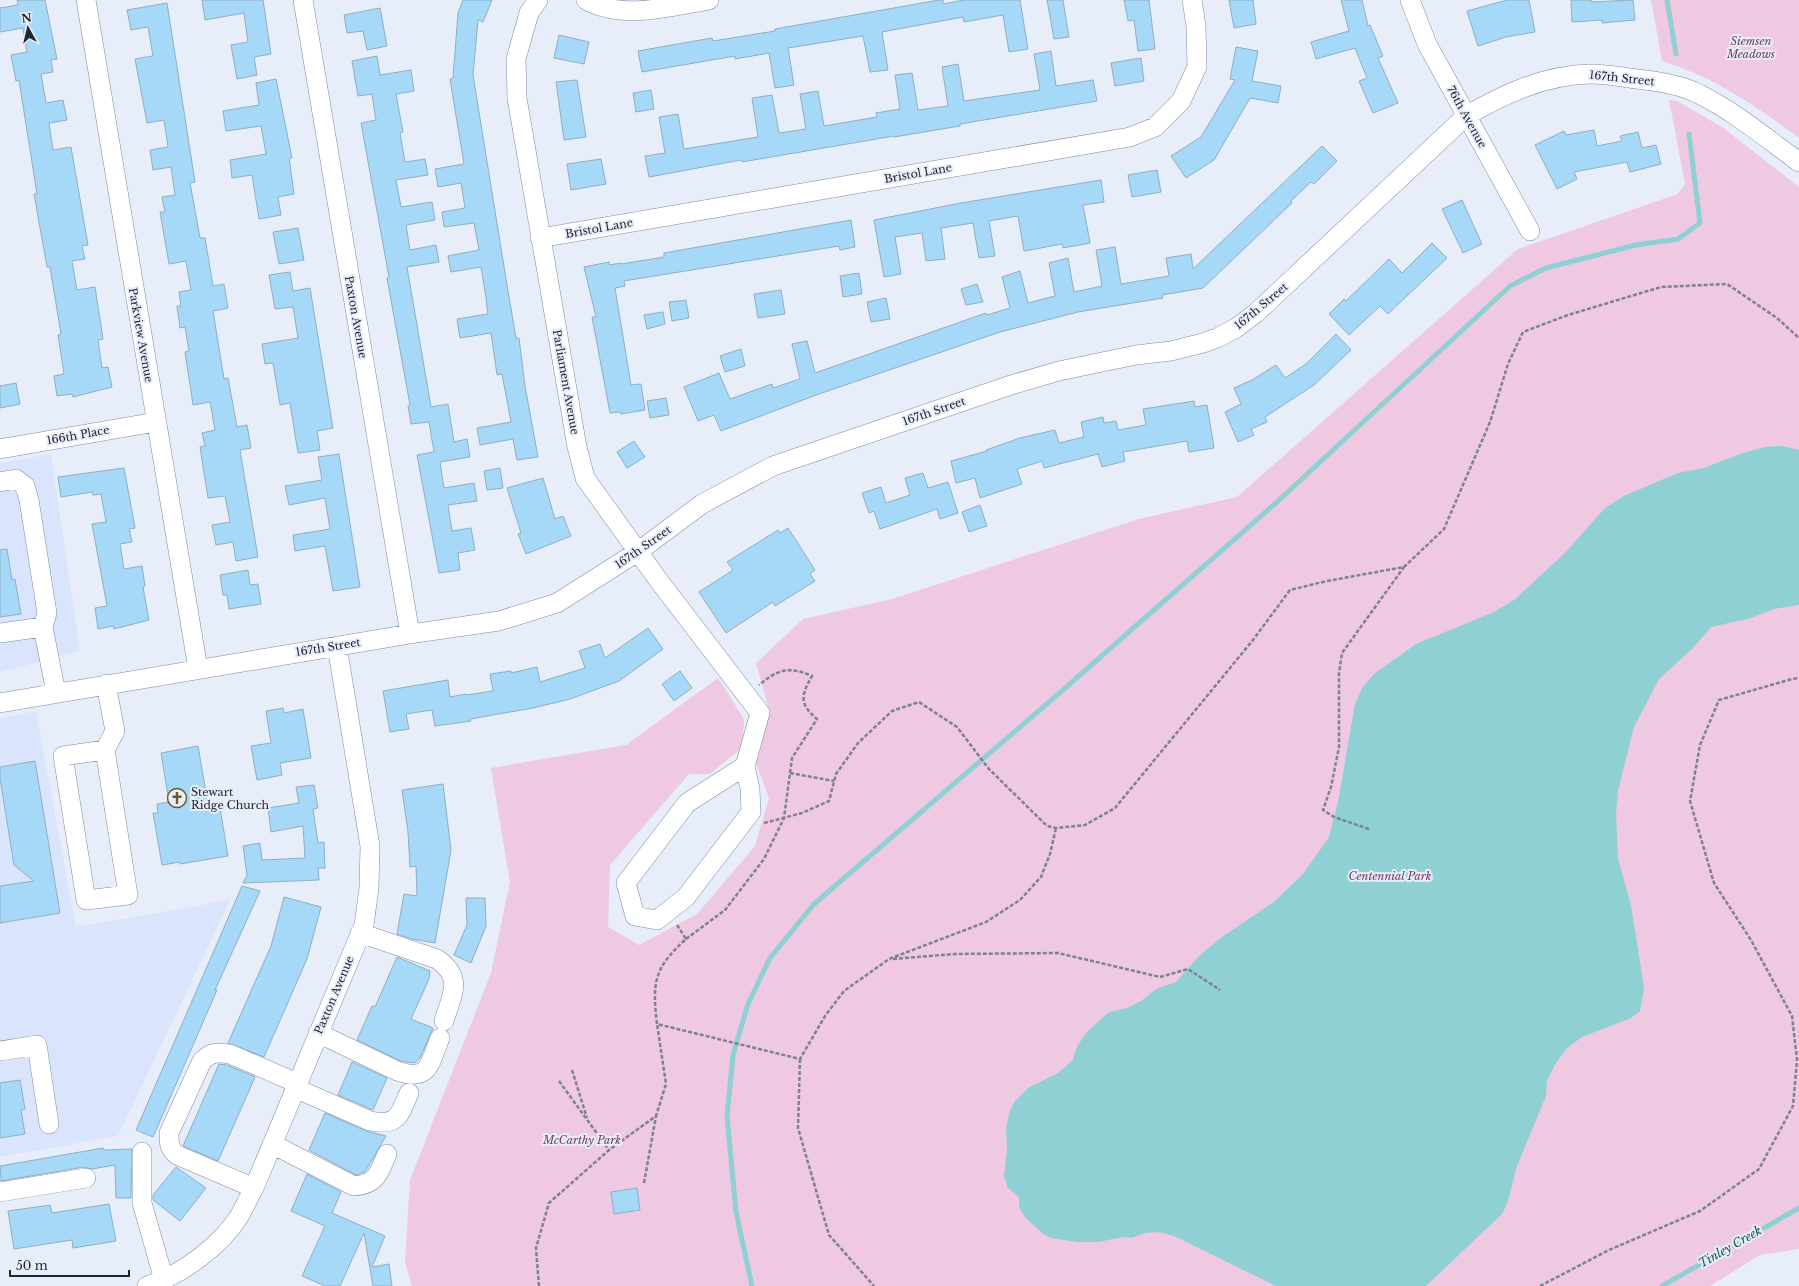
<svg xmlns="http://www.w3.org/2000/svg" width="1799" height="1286" viewBox="0 0 1799 1286" font-family="'Libre Baskerville',serif">
<style>
.built{fill:#dbe4fd}
.green{fill:#efc8e2}
.water{fill:#8ed0d4}
.lines{fill:none;stroke-linecap:round;stroke-linejoin:round}
.stream{stroke:#8ed0d4;stroke-width:5}
.building{fill:#a6d9f7;stroke:#8dafc4}
.minor-casing{stroke:#7f8aa9;stroke-width:20}
.path{stroke:#7d828e;stroke-width:2.5;stroke-dasharray:4 2;stroke-linecap:butt}
.minor{stroke:#fff;stroke-width:19}
.labels{text-anchor:middle;stroke-width:4;stroke-linejoin:round;paint-order:stroke}
.park-label{font-size:11px;font-style:italic;fill:#723962;stroke:#e8edfa}
.street-label{font-size:11px;fill:#212632;stroke:#e8edfa}
.poi-label{font-size:11px;fill:#212632;stroke:#e8edfa;text-anchor:start}
.water-label{font-size:12px;font-style:italic;fill:#185155;stroke:#e8edfa}
</style>
<rect width="100%" height="100%" fill="#e8edfa"/>
<path class="built" d="M51,454L80,651L0,672V463Z
M36,711L76,927L230,900L118,1136L0,1157V718Z"/>
<path class="green" d="M1651,0H1799V138C1756,106 1714,77 1662,61Z
M1669,100L1677,101L1722,127L1799,187V1249L1760,1255L1710,1286H412L405,1262L410,1180L491,973L510,882L491,768L626,745L718,678L744,719L743,747L710,774H689L610,865L608,927L639,945L697,914L755,846L769,798L755,760L770,713L756,663L803,619L892,599L1139,519L1237,497L1518,249L1678,194L1685,184Z"/>
<path class="water" d="M1782,446L1799,450V605L1774,609L1751,618L1711,627L1693,648L1659,679L1634,727L1618,791L1616,813L1618,859L1631,905L1644,988L1640,1011L1631,1018L1582,1037L1567,1048L1556,1063L1547,1080L1546,1096L1517,1166L1507,1204L1502,1214L1426,1286H1276L1174,1236L1159,1232L1145,1233L1132,1238L1123,1237L1098,1242H1077L1051,1238L1042,1233L1025,1217L1019,1207V1197L1008,1188L1004,1176L1007,1150L1006,1128L1010,1111L1015,1101L1028,1088L1058,1073L1072,1061L1078,1045L1087,1032L1109,1012L1127,1008L1141,1001L1158,988L1176,982L1201,954L1222,937L1274,902L1303,874L1329,837L1338,802L1355,704L1362,688L1374,674L1416,644L1494,612L1514,600L1565,553L1605,508L1624,496L1678,473L1704,468L1740,454L1765,447Z"/>
<g class="lines">
<path class="stream" d="M1667,0L1676,54
M752,1286L736,1212L727,1116L733,1055L748,1004L770,958L814,904L1048,703L1277,502L1510,286L1546,268L1636,245L1678,239L1700,223L1689,134
M1662,1286L1799,1208"/>
</g>
<path class="building" d="M17,0H45L57,59L51,60L53,72L41,74L46,103L63,100L67,120L49,123L53,150L71,147L88,245L82,246L85,259L72,261L77,290L95,287L103,339L98,340L102,368L108,367L112,387L73,397L72,394L57,396L54,376L64,374L58,335L61,334L50,267H47L34,194H37L19,80L16,81L11,55L27,52L23,28L0,32V8L18,5Z
M202,0H263L271,54L254,57L257,75L237,79L231,45L248,42L244,13L205,20Z
M463,0H492L483,22L478,20L473,75L507,285L516,338H519L525,386L538,457L517,460L513,439L480,445L477,428L511,422L502,374L497,375L491,333L460,338L457,319L488,314L486,298L481,267L451,272L448,256L479,250L474,223L444,227L442,212L465,208L461,183L438,187L435,169L464,164L450,79L453,78L458,13Z
M939,0H943V4L964,0H1020L1028,49L1009,52L1003,15L964,22L963,17L882,32L888,70L870,72L863,36L788,48L794,85L775,88L769,53L735,59V56L642,72L638,51L712,38L713,41L775,31V29Z
M1047,0H1063L1069,37L1054,39Z
M1124,0H1149L1155,49L1138,51L1134,20L1128,21Z
M1229,0H1253L1256,24L1234,28Z
M1341,0H1362L1368,26L1370,25L1383,56L1378,58L1398,103L1373,113L1359,81L1367,78L1355,48L1316,59L1311,42L1349,31Z
M1507,0H1529L1535,32L1506,37L1478,46L1467,11Z
M1571,0H1591V2L1633,0L1635,20L1602,23V20L1572,22Z
M167,3L195,182L190,183L200,238H205L213,286L224,284L228,308L213,311L224,379L228,378L237,427L247,425L251,448L240,450L258,557L236,561L233,542L216,545L212,525L230,522L225,496L208,498L200,447L205,446L202,433L215,430L210,402L193,405L185,352L189,351L185,327L180,328L177,306H181L179,292L191,290L186,261L169,264L160,212H165L162,197L175,195L171,167L153,170L150,150L168,147L164,120L147,123L135,59L153,56L148,27L131,30L127,10Z
M380,8L387,46L367,50L363,31L347,33L344,15Z
M559,35L589,42L584,64L554,58Z
M1236,47L1258,51L1252,81L1281,86L1278,103L1250,98L1214,160L1186,178L1171,156L1201,137L1235,80L1230,79Z
M1051,51L1056,86L1093,80L1097,101L960,124V126L894,137V136L742,162L741,160L649,177L645,156L665,153L659,117L678,114L684,149L758,137L752,98L772,95L779,133L806,129L800,94L818,91L824,126L877,117L876,113L900,109L895,75L912,73L918,110L948,106L942,67L958,64L964,101L1040,90L1034,54Z
M377,56L380,75L411,70L414,91L396,94L403,132L400,133L405,162L425,159L428,175L396,180L401,207L432,202L435,220L406,225L410,250L436,245L439,262L407,267L431,407L448,404L454,442L467,439L470,457L440,462L444,488L474,483L477,501L448,505L452,531L471,528L475,550L458,553L460,570L439,573L417,455L434,452L429,422L411,424L408,406L410,405L387,278L389,277L361,123L376,120L372,94L358,96L352,61Z
M1141,58L1144,81L1115,86L1111,63Z
M276,79L292,158H289L294,194L278,197L281,215L259,219L252,175L232,178L230,160L266,154L261,126L226,131L223,111L259,105L256,83Z
M577,80L586,137L564,140L556,82Z
M651,90L654,109L636,112L633,93Z
M1594,130L1597,146L1622,141L1620,136L1638,132L1642,148L1656,145L1661,164L1630,172L1627,162L1574,172L1577,179L1557,189L1535,145L1564,131L1566,135Z
M1322,146L1337,161L1314,184L1311,182L1291,201L1292,203L1203,288L1162,295L1163,298L1078,312L1000,332L819,394L721,431L714,415L698,421L684,387L719,373L730,399L772,384L773,388L800,379L792,344L807,341L815,373L986,313L987,315L1010,308L1002,277L1020,271L1028,303L1055,296L1049,263L1068,258L1074,292L1102,286L1096,250L1115,247L1121,284L1169,276L1166,258L1191,254L1193,269Z
M601,159L606,184L571,190L567,164Z
M1157,170L1161,192L1132,197L1128,175Z
M1101,180L1104,202L1083,205L1090,243L1063,248L1062,244L1024,251L1018,216L989,221L995,256L979,258L973,223L941,228L945,259L926,261L922,233L895,237L901,274L884,277L874,220L961,203Z
M1462,200L1482,244L1463,253L1442,209Z
M851,220L855,247L840,250L839,246L624,281L625,286L615,288L631,385L641,384L645,410L621,414V412L610,413L592,317H596L584,267L609,262V265L621,263V264L664,257V253Z
M298,228L304,260L279,264L273,232Z
M1432,243L1447,258L1388,314L1380,306L1349,335L1329,314L1344,299L1346,301L1389,259L1402,273Z
M290,272L293,291L310,288L333,428L317,431L320,450L298,453L290,403L280,405L273,363L265,364L262,344L298,338L293,307L275,309L269,275Z
M859,273L862,294L843,297L840,276Z
M977,284L983,302L966,305L961,289Z
M781,290L785,314L758,318L754,294Z
M886,298L890,319L871,322L867,302Z
M686,300L689,318L672,321L669,302Z
M663,312L665,324L647,329L644,315Z
M1336,334L1351,350L1314,385L1265,417L1267,422L1251,429L1254,435L1238,442L1225,412L1241,404L1234,388L1252,380L1276,365L1285,378L1306,364Z
M741,349L745,366L725,372L720,356Z
M16,383L20,404L0,408V386Z
M666,398L669,415L650,418L647,401Z
M1194,401L1195,407L1207,405L1214,448L1189,452L1187,441L1123,452L1125,461L1102,467L1098,454L1044,468L1042,461L1017,469L1022,484L980,498L975,478L956,483L951,461L987,451L986,450L1020,438L1055,430L1059,443L1084,437L1081,422L1103,417L1104,423L1116,421L1118,430L1146,425L1143,409Z
M634,441L645,457L627,468L617,452Z
M339,454L360,587L333,591L325,546L295,551L293,535L330,529L325,498L289,505L285,486L322,480L318,457Z
M124,468L135,528L129,529L132,542L120,544L124,569L142,566L145,586L143,587L149,620L114,629L113,626L98,629L95,608L107,606L92,524L106,522L101,494L93,495L92,492L61,497L58,477Z
M500,468L503,488L487,490L484,471Z
M923,473L928,488L948,482L958,513L940,519L937,509L880,529L874,511L869,513L862,493L881,487L886,503L910,495L905,478Z
M543,478L555,519L563,516L571,536L526,554L518,534L521,533L507,488Z
M980,505L987,526L969,532L962,512Z
M788,528L815,570L810,574L815,581L775,606L773,602L726,633L699,592L733,570L727,562L778,530L780,533Z
M7,549L12,580L15,579L21,614L0,617V550Z
M248,570L250,585L258,584L261,604L229,609L227,595H223L220,575Z
M648,628L663,649L619,681L570,699L533,708L470,719L471,721L435,726L432,710L406,714L409,729L390,732L383,691L448,680L450,697L466,694L467,695L493,691L490,674L511,671V673L537,667L540,682L585,668L579,651L600,644L605,658Z
M680,671L692,688L674,701L662,684Z
M283,708L284,713L303,709L311,758L280,763L282,775L257,780L251,746L271,743L266,711Z
M198,746L208,804L219,802L228,856L180,864V862L162,865L153,813H158L157,804L169,802L161,753Z
M35,761L60,913L0,923V886L34,881L14,865L0,778V767Z
M443,784L451,850L435,943L412,939L397,934L404,894L417,896L416,866L410,867L408,832L402,790Z
M314,785L318,808L313,809L318,843L324,842L325,868H318L319,880L243,883L247,875L243,846L260,843L262,860L305,858L303,826L271,832L268,808L299,803L296,787Z
M242,886L260,891L215,990H217L153,1137L136,1130Z
M284,897L321,907L307,959L264,1057L228,1043L271,946Z
M466,898H485L486,926L471,963L454,955L467,925Z
M397,957L430,971L429,979L411,1019L433,1028L420,1058L415,1063L401,1061L357,1040L372,1006L375,1007Z
M352,1062L387,1078L373,1110L338,1095Z
M219,1064L227,1065L255,1077L218,1161L183,1146Z
M20,1080L25,1109L21,1110L25,1134L0,1138V1083Z
M325,1113L366,1131L386,1136L365,1172L356,1175L309,1150Z
M103,1148L104,1150L132,1149L131,1198H116L115,1165L92,1169L84,1167L1,1181L0,1166Z
M176,1167L206,1188L180,1221L153,1200V1195Z
M307,1174L341,1192L332,1213L385,1236L372,1267L389,1264L392,1286H373L364,1233L340,1286H325L302,1276L325,1226L291,1211Z
M637,1188L640,1210L614,1214L611,1192Z
M109,1204L116,1241L73,1248L72,1240L14,1249L8,1211L50,1205L52,1213Z"/>
<g class="lines">
<g class="minor-casing">
<path id="minor" d="M86,0L198,669
M303,0L410,634
M538,0L529,13L516,59L517,98L577,447L585,478L659,581L760,713L745,766L750,789L751,812L686,897L657,920L635,916L626,883L687,803L745,766
M586,0C624,21 670,6 709,0
M1410,0L1427,44L1530,231
M540,238L1130,137L1155,127L1181,101L1197,67L1196,26L1192,0
M0,449L156,422
M0,482L16,479L25,486L29,500L47,613L43,627L56,693
M0,633L43,627
M0,703L410,634L499,621L557,603L639,551L702,504L773,466L1011,385L1059,371L1136,355L1171,351L1203,343L1217,338L1236,328L1256,313L1466,116C1506,93 1545,75 1591,74C1606,74 1622,77 1637,79C1655,81 1682,85 1699,94C1735,112 1766,138 1799,162
M105,750L63,756L86,900L128,895L105,750L115,731L106,684
M360,933L437,959C464,978 452,994 444,1021
M318,1033L397,1071C430,1082 429,1064 440,1038
M0,1051L37,1045L49,1124
M295,1088L370,1121C398,1126 399,1116 409,1093
M272,1144L354,1186C377,1185 379,1172 387,1154
M142,1152V1203L164,1280
M254,1188L177,1155C169,1149 169,1143 169,1133L202,1061C211,1052 218,1052 230,1054L297,1083
M0,1192L86,1178
M147,1286C181,1275 221,1246 240,1215C245,1206 249,1197 254,1188L364,925L369,888L370,846L337,646"/>
</g>
<path class="path" d="M790,773L834,781
M764,823L802,813L829,801L836,774L858,743L892,711L919,702L957,727L989,769L1047,826L1056,828L1085,825L1115,808L1253,640L1290,590L1327,581L1404,567L1444,529L1490,422L1508,364L1523,332L1568,315L1661,287L1727,284L1777,318L1799,338
M1369,829L1334,817L1323,810L1331,787L1339,747V673L1342,653L1404,567
M677,925L686,939C654,968 652,982 657,1024L800,1059L825,1016L844,991L889,959L986,922L1020,900L1041,877L1050,854L1056,828
M686,939L725,910L764,859L784,818L792,758L817,719C799,704 801,695 812,676C789,666 778,669 759,685
M893,959L955,954L1058,953L1160,977L1188,969L1220,990
M800,1059L798,1128L829,1235L874,1286
M572,1070L587,1118
M559,1081L609,1150
M644,1183L656,1116
M539,1286L536,1248L549,1203L609,1150L656,1116L666,1084L657,1024
M1540,1286L1609,1250L1700,1211L1759,1169L1793,1106L1797,1060L1792,1016L1751,940L1714,883L1690,801L1700,745L1719,700L1792,679L1799,678"/>
<use href="#minor" class="minor"/>
</g>
<defs>
<g id="church-ring" transform="scale(1)"><circle r="9.5" fill="#e8edfa" stroke="#685d29" stroke-width="1.5"/><path d="M-1.2-6h2.4v3.5h3.3v2.4h-3.3V6h-2.4V-.1h-3.3v-2.4h3.3Z" fill="#685d29"/></g>
</defs>
<g fill-rule="evenodd">
<use href="#church-ring" x="177" y="798"/>
</g>
<g class="labels">
<g class="park-label">
<text x="1751" y="45">Siemsen<tspan x="1751" dy="13">Meadows</tspan></text>
<text x="1390" y="880">Centennial Park</text>
<text x="582" y="1144">McCarthy Park</text>
</g>
<g class="street-label">
<text transform="translate(1622 78) rotate(6)" y="4">167th Street</text>
<text transform="translate(1467 117) rotate(61)" y="4">76th Avenue</text>
<text transform="translate(918 173) rotate(-10)" y="4">Bristol Lane</text>
<text transform="translate(599 228) rotate(-10)" y="4">Bristol Lane</text>
<text transform="translate(1261 306) rotate(-40)" y="4">167th Street</text>
<text transform="translate(356 317) rotate(80)" y="4">Paxton Avenue</text>
<text transform="translate(141 335) rotate(80)" y="4">Parkview Avenue</text>
<text transform="translate(566 382) rotate(80)" y="4">Parliament Avenue</text>
<text transform="translate(934 411) rotate(-19)" y="4">167th Street</text>
<text transform="translate(78 435) rotate(-10)" y="4">166th Place</text>
<text transform="translate(643 547) rotate(-35)" y="4">167th Street</text>
<text transform="translate(328 647) rotate(-9)" y="4">167th Street</text>
<text transform="translate(334 995) rotate(-67)" y="4">Paxton Avenue</text>
</g>
<g class="poi-label">
<text x="191" y="796">Stewart<tspan x="191" dy="13">Ridge Church</tspan></text>
</g>
<g class="water-label">
<text transform="translate(1730 1247) rotate(-30)" y="4">Tinley Creek</text>
</g>
</g>
<g transform="translate(28 28) rotate(352)" stroke="#e8edfa" stroke-width="3" paint-order="stroke">
<path d="M0-3L7 15L0 10L-7 15Z" fill="#212632"/>
<text y="-6" font-size="11" font-weight="bold" text-anchor="middle" fill="#212632">N</text>
</g>
<path d="M10 1270v6h119v-6" fill="none" stroke="#212632" stroke-width="2"/>
<text x="16" y="1270" font-size="12" fill="#212632" stroke="#e8edfa" stroke-width="3" paint-order="stroke">50 m</text>
</svg>
